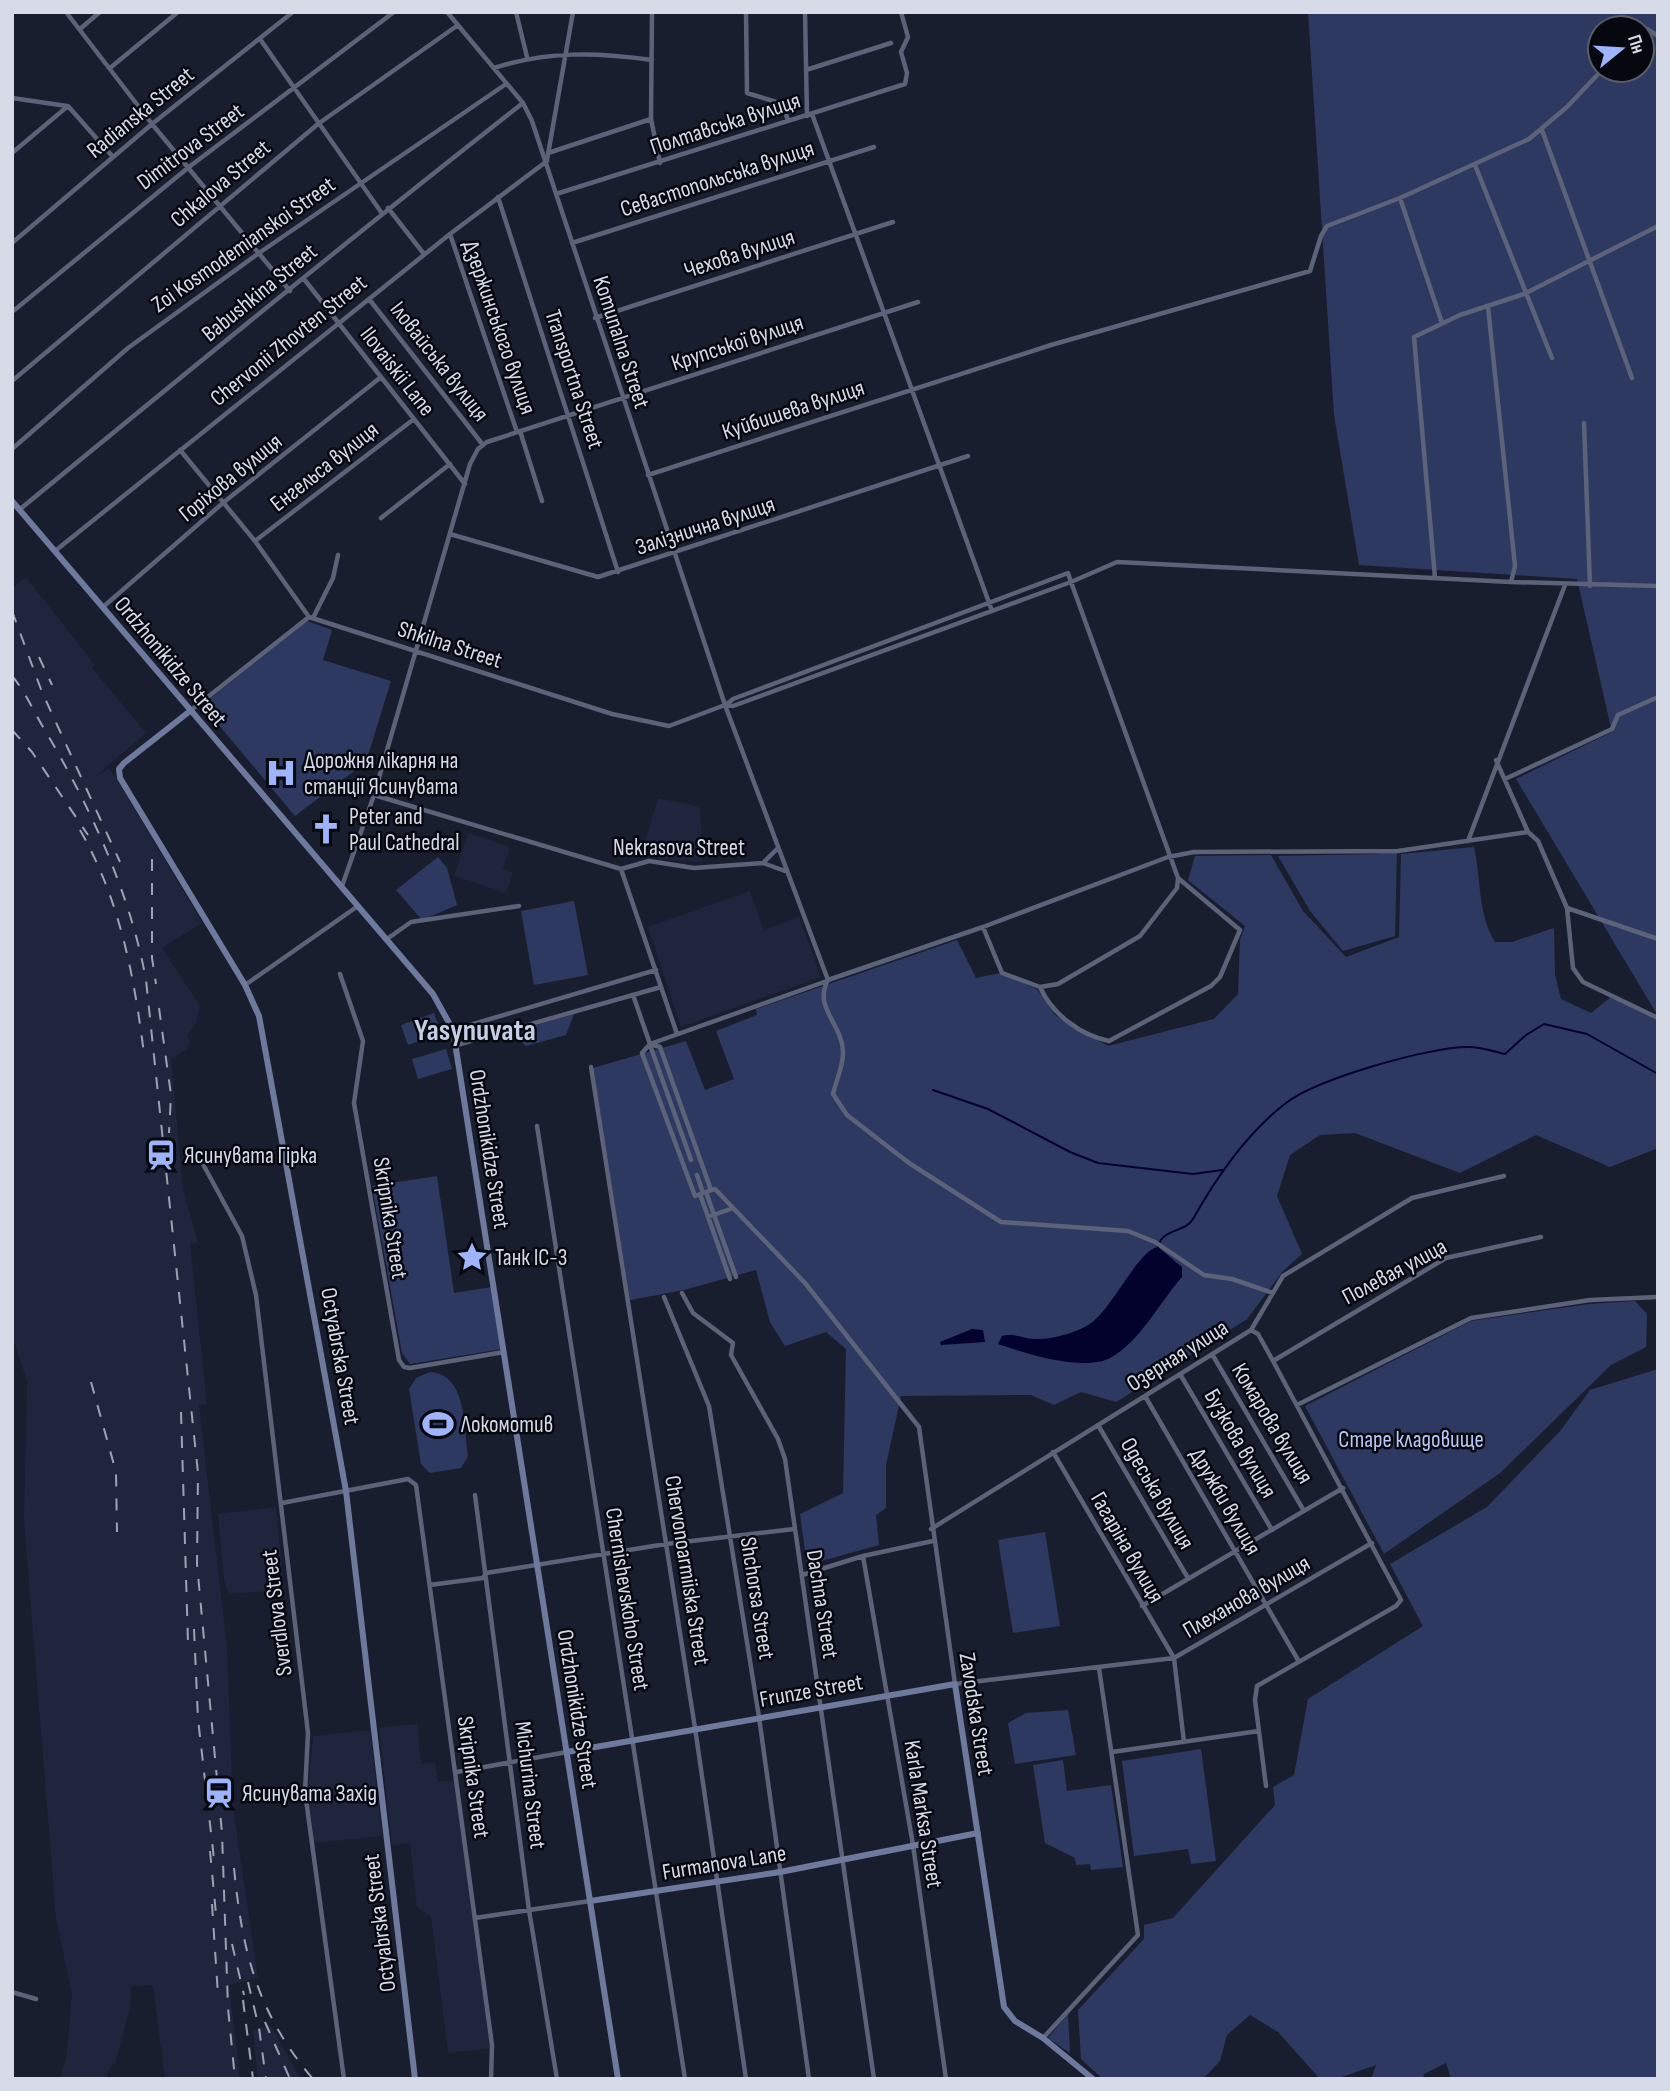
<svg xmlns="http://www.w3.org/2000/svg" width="1670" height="2091" viewBox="0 0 1670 2091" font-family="'Sofia Sans Condensed',sans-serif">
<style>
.built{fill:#1f253c}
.green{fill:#2e3961;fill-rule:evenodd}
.water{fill:#03022d}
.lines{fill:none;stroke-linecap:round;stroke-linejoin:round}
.stream{stroke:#03022d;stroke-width:2}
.street{stroke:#5c6378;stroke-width:4.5}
.secondary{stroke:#6e799e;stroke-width:6}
.rail{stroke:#9ea3b1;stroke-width:2;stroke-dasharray:12 12;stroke-linecap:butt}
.labels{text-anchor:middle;stroke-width:5;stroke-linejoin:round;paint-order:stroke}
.street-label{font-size:23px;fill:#d7dbe8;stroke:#060810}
.poi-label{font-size:23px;fill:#d7dbe8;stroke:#060810;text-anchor:start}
.park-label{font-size:23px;fill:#b9c8f8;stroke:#060810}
.district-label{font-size:30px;font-weight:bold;fill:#c6cee6;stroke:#060810}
</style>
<rect width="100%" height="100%" fill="#191e2f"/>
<path class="built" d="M26,577L95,665L92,668L146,733L94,778L109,768L115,776L202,923L162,948L200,1006L196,1022L187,1037L190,1040L188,1049L171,1059L183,1191L198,1242L190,1244L207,1404L199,1405L227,1648L233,1807L258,1978L229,1985L240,2079H165L153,1985L131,1986L130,2006L116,2061L108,2071L107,2079H59L66,2061L72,1995L56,1918L24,1520L27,1381L12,1335V588Z
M658,798L700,807L703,862L640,857Z
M468,833L510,847L503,869L513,872L506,893L454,876Z
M750,891L764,930L799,917L821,977L681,1027L648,927Z
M276,1507L284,1590L229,1594L224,1580L218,1514Z
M417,1724L421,1764L435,1763L438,1782L456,1780L490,2048L448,2053L431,1916L417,1908L410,1843L392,1845L379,1728Z
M370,1730L382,1836L314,1843L308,1790L313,1736Z
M271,2026L298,2074L303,2079H258L253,2031Z"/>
<path class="green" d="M1308,12H1658V1016L1516,779L1612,732L1577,579L1359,565L1334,415ZM1600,28H1642V70H1600Z
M307,621L332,630L323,660L391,681L366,762L295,816L202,705Z
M1474,847C1481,879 1478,915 1495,942H1512L1554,928L1555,975L1561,999L1591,1013L1612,996L1658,1019V1148L1610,1167L1536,1135L1460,1173L1355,1133L1320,1135L1290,1155L1277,1196L1302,1254L1283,1271L1247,1319L1116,1402L1081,1392L1054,1405L1031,1395L901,1396L886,1465V1508L876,1515L879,1545L807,1565L800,1514L843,1493L846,1349L826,1332L785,1346L770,1322L756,1270L684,1290L630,1300L593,1068L686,1041L705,1090L734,1079L716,1031L757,1015L756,1009L957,940L976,978L1000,973L1037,989L1055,1015L1108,1046L1214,1019L1238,994L1240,940L1245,926L1188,880L1195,856L1271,855L1303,911L1346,957L1399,937L1401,854Z
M1397,851L1395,936L1343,951L1310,911L1278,856L1377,854Z
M438,857L447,868L457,905L422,920L396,890Z
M574,901L588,975L534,985L521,911Z
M434,1013L441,1033L408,1045L401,1025Z
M574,1014L566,1035L526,1046L513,1035L515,1031Z
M446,1049L452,1069L418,1079L412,1059Z
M437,1176L454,1293L492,1287L502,1349L410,1364L402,1353L372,1186Z
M1635,1301L1647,1314L1646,1347L1611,1365L1500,1473L1384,1554L1305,1406L1471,1321L1589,1304Z
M1658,1369V2079H1451L1446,2063L1424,2074L1423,2079H1371L1376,2065L1336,2079H1320L1278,2032L1250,2015L1227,2035L1220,2061L1203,2079H1103L1081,2059L1078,2010L1144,1939V1925L1173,1918L1275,1805L1273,1787L1294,1775L1308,1699L1423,1626L1390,1564L1487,1507L1561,1430L1590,1390Z
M430,1372C467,1374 464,1428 468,1456L461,1468L430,1473L421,1464L409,1389L416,1378Z
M1045,1532L1060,1626L1013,1633L998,1540Z
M1068,1710L1076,1755L1015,1764L1008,1723L1026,1713Z
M1201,1749L1216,1861L1191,1864L1188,1849L1134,1856L1122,1761Z
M1063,1760L1067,1791L1111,1785L1123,1867L1091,1870L1090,1864L1076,1865L1075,1858L1045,1843L1033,1765Z
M1068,2014L1070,2053L1048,2038Z"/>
<path class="water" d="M1158,1247L1182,1267V1277C1159,1303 1140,1342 1110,1358C1084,1372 1024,1353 998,1344L1002,1336C1013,1333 1022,1338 1034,1339C1050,1340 1077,1333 1091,1323C1112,1309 1139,1249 1158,1247Z
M972,1329L983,1330L985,1342L941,1345L940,1342Z"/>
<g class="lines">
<path class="stream" d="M933,1090L988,1109L1070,1152L1098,1163L1193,1174L1222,1170
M1158,1247C1162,1228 1185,1233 1193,1219C1216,1178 1248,1132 1286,1103C1317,1079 1428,1047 1468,1047C1480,1047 1493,1051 1505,1054L1526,1035L1544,1024L1587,1034L1658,1074"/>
<path class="street" d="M66,12L152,124L290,291
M447,12L523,103L532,121L725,705L828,980L983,927L1168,857L1194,852L1398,851L1528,832
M516,12L527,57
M652,12L651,119L660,163
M746,12L747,93L783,104L788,121
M805,12L807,116
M80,29L100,12
M1642,32L1647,29L1658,36
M260,39L381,212
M110,68L178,12
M494,68C546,51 597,52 652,60
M806,70L891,43
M12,98L67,106
M812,114L992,611
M1542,130L1632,378
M12,153L68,106L113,157
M548,153L651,119
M547,160L573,12
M1475,165L1552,358
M556,194L905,84L907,73L901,52L908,37L901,12
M498,197L618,572
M1400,198L1442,323
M388,208L424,254
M450,234L517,432
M12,243L152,124L293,12
M572,243L874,147
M304,279L465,484
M369,299L483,445
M1488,307L1515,566L1511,582
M12,312L189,167L394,12
M595,318L893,222
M12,381L318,124L458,25
M1584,423L1590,586
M520,431L542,501
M12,449L128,348L259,253L506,84
M180,450L255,541L309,617
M648,475L1051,345L1310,271L1321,236L1327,226L1400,198L1529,139L1567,107L1602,70
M19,510C186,373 353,236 523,103
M381,518L450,464
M450,534L598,577L968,456
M255,541L414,419
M55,551L450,234L547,161
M1435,578L1414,337L1460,315L1524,294L1658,226
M103,607L224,502L381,377
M313,618L333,578L338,555
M726,705L733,699L1068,573L1071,582L1117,562L1511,582L1658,586
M190,711L309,617L612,714L669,726L725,705L733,706L1071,582L1178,878L1177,888L1140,936L1058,984L1040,987L1002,973L983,927
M1496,760L1528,832L1538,841L1567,908L1573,968L1583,982L1658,1018
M1505,779L1612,729L1618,715L1658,697
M374,795L621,869L649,861L694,868L763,863L778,848
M1468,841L1565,585
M763,863L785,871
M621,869L677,1034
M342,886L374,795L470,464L478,449L487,442L918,302
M1567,908L1658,939
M387,939L411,922L519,906
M340,974L363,1041L354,1103L399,1360L404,1367L410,1368L504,1352
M828,980C813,1007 842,1024 843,1051C844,1064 836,1081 833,1094L847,1115L909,1163L1001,1222L1128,1231L1155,1242L1204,1275L1232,1279L1273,1293
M245,985L358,906
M1040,987C1052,1014 1080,1035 1109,1041L1211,986L1220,977L1240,930L1178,878
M633,995L650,1044L827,981
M453,1030L656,970
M457,1045L661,987
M650,1045L691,1160
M591,1067L695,1728L746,2079
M537,1126L685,2079
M198,1155L242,1236L256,1295L308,1733L305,1792L344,2079
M697,1175L703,1193
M711,1190L660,1047L650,1044L642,1053L695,1196L715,1189L805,1283L919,1427L955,1684L1174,1658L1053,1452
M706,1192L736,1277
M700,1194L730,1279
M708,1217L733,1208
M682,1293L693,1313L733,1343L731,1355L778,1439L785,1459L874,2079
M664,1297L709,1406L759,1717L809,2079
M1251,1330L1258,1334L1273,1361L1401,1600L1396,1606L1257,1686L1255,1700L1266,1786
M1212,1354L1304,1511
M1273,1361L1446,1258L1541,1237
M1180,1374L1272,1530
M1145,1396L1298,1660
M1297,1405L1471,1318L1590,1300L1658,1297
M1098,1425L1188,1578
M475,1495L529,1910L557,2079
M282,1503L408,1479L416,1485L492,2045L491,2079
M931,1529L1251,1330L1283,1276L1412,1198L1504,1176
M863,1556L913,1845L946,2079
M802,1575L863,1556L933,1541
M430,1585L483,1578L486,1573L666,1544L794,1529
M1142,1606L1343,1488
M1184,1742L1174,1658L1372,1543
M1112,1752L1259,1731
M457,1772L567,1752
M475,1918L590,1901
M12,1992L36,1999
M1043,2038L1138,1935L1099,1668"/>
<path class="secondary" d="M12,501L433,994L453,1030L618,2079
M190,711L124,763L119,769L120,778L245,985L259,1016L346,1491L415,2079
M567,1752L955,1684L1004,2007L1015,2021L1043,2038L1093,2079
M590,1901L780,1872L978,1833"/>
<path class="rail" d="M12,611L42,692L120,862
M39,657L52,685
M12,676C25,691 33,710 43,727C89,804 130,892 146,980L198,1473L197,1564L222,1833L228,2008L235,2079
M12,730L32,752L88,835
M80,830C120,900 134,975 144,1054
M152,859V958L156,984
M159,1008L171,1095L169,1133
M91,1382L116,1472L117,1532
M181,1412L188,1643
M194,1629L198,1719L214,1859
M210,1851L216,1914
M234,1868C242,1951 257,2013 313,2079
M212,1904L218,1995
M232,1944L244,1995
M248,1982L259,2028L266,2079
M243,2000L253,2079
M265,2022L290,2079"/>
</g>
<defs>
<g id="hospital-bare" transform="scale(2.415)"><path d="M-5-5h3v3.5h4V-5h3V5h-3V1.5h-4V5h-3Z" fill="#9eb4fd" stroke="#060810" stroke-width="2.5" paint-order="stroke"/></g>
<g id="church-bare" transform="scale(2.415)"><path d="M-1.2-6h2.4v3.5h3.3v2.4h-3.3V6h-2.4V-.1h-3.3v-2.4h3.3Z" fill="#9eb4fd" stroke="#060810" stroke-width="2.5" paint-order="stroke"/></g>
<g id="station-bare" transform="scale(2.415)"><path d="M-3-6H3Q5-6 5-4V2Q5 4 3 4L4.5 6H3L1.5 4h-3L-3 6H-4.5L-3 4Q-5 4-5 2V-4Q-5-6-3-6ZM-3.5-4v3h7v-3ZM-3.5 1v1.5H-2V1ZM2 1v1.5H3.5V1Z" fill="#9eb4fd" stroke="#060810" stroke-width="2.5" paint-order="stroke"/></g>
<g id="sight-bare" transform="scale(2.415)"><path d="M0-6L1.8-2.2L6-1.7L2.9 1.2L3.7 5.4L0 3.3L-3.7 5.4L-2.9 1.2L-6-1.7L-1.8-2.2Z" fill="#9eb4fd" stroke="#060810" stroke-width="2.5" paint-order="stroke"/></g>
<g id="stadium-bare" transform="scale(2.415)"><path d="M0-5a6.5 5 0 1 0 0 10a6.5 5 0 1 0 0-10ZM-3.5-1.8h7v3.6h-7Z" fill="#9eb4fd" stroke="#060810" stroke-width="2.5" paint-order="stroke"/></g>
</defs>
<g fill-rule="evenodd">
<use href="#hospital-bare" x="281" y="773"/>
<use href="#church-bare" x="326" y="829"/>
<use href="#station-bare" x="161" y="1155"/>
<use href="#sight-bare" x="472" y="1257"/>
<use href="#stadium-bare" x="438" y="1424"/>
<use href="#station-bare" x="219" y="1793"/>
</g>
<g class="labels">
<g class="street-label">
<text transform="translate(140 112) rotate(-39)" y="8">Radianska Street</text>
<text transform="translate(725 123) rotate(-18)" y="8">Полтавська вулиця</text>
<text transform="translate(190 146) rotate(-37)" y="8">Dimitrova Street</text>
<text transform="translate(717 178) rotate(-18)" y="8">Севастопольська вулиця</text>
<text transform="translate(220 183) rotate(-40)" y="8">Chkalova Street</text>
<text transform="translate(243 244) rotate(-35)" y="8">Zoi Kosmodemianskoi Street</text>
<text transform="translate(739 253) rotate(-18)" y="8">Чехова вулиця</text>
<text transform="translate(259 292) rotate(-39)" y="8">Babushkina Street</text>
<text transform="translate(500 327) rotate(71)" y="8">Дзержинського вулиця</text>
<text transform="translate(288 340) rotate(-39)" y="8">Chervonii Zhovten Street</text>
<text transform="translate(622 342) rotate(72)" y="8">Komunalna Street</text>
<text transform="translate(737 342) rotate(-18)" y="8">Крупської вулиця</text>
<text transform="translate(440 361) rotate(52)" y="8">Іловайська вулиця</text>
<text transform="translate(398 371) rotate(52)" y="8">Ilovaiskii Lane</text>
<text transform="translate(575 379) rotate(72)" y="8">Transportna Street</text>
<text transform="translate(793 409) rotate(-18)" y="8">Куйбишева вулиця</text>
<text transform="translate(324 466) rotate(-38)" y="8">Енгельса вулиця</text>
<text transform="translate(230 477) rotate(-39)" y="8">Горіхова вулиця</text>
<text transform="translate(705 525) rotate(-18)" y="8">Залізнична вулиця</text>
<text transform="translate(450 644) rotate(18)" y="8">Shkilna Street</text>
<text transform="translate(171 661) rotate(50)" y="8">Ordzhonikidze Street</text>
<text x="679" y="855">Nekrasova Street</text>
<text transform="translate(490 1149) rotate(81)" y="8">Ordzhonikidze Street</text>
<text transform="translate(391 1218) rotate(81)" y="8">Skripnika Street</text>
<text transform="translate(1394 1271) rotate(-28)" y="8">Полевая улица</text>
<text transform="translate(1177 1355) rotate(-32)" y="8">Озерная улица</text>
<text transform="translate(341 1356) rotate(80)" y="8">Octyabrska Street</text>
<text transform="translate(1273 1423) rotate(59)" y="8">Комарова вулиця</text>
<text transform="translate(1241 1443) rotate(60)" y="8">Бузкова вулиця</text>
<text transform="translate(1158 1493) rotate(60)" y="8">Одеська вулиця</text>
<text transform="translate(1226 1501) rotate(60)" y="8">Дружби вулиця</text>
<text transform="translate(1128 1547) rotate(60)" y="8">Гагаріна вулиця</text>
<text transform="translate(688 1570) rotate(81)" y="8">Chervonoarmiiska Street</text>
<text transform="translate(1246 1596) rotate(-30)" y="8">Плеханова вулиця</text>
<text transform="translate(758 1598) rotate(81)" y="8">Shchorsa Street</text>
<text transform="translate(628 1599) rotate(81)" y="8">Chernishevskoho Street</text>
<text transform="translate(823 1604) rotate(81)" y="8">Dachna Street</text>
<text transform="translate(276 1613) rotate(-97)" y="8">Sverdlova Street</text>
<text transform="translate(811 1690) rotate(-10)" y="8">Frunze Street</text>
<text transform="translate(578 1709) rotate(81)" y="8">Ordzhonikidze Street</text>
<text transform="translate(977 1714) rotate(81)" y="8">Zavodska Street</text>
<text transform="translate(474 1777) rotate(82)" y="8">Skripnika Street</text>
<text transform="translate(531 1785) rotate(83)" y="8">Michurina Street</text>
<text transform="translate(924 1814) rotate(81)" y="8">Karla Marksa Street</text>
<text transform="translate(724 1862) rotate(-9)" y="8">Furmanova Lane</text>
<text transform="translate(379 1923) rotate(-97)" y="8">Octyabrska Street</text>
</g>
<g class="poi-label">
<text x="304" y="768">Дорожня лікарня на<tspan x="304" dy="26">станції Ясинувата</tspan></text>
<text x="349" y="824">Peter and<tspan x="349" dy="26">Paul Cathedral</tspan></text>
<text x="184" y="1163">Ясинувата Гірка</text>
<text x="495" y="1265">Танк ІС-3</text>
<text x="461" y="1432">Локомотив</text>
<text x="242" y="1801">Ясинувата Захід</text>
</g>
<g class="park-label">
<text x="1411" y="1447">Старе кладовище</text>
</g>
<g class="district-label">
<text x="475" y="1040">Yasynuvata</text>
</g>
</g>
<rect width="1670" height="2091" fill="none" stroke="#d7dbe8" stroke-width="28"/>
<g transform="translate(1621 49) rotate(72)"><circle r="33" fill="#060810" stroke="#5a5c66" stroke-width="2"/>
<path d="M0-5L12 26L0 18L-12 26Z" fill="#9eb4fd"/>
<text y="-10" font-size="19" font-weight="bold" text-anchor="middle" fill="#d7dbe8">Пн</text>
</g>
</svg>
